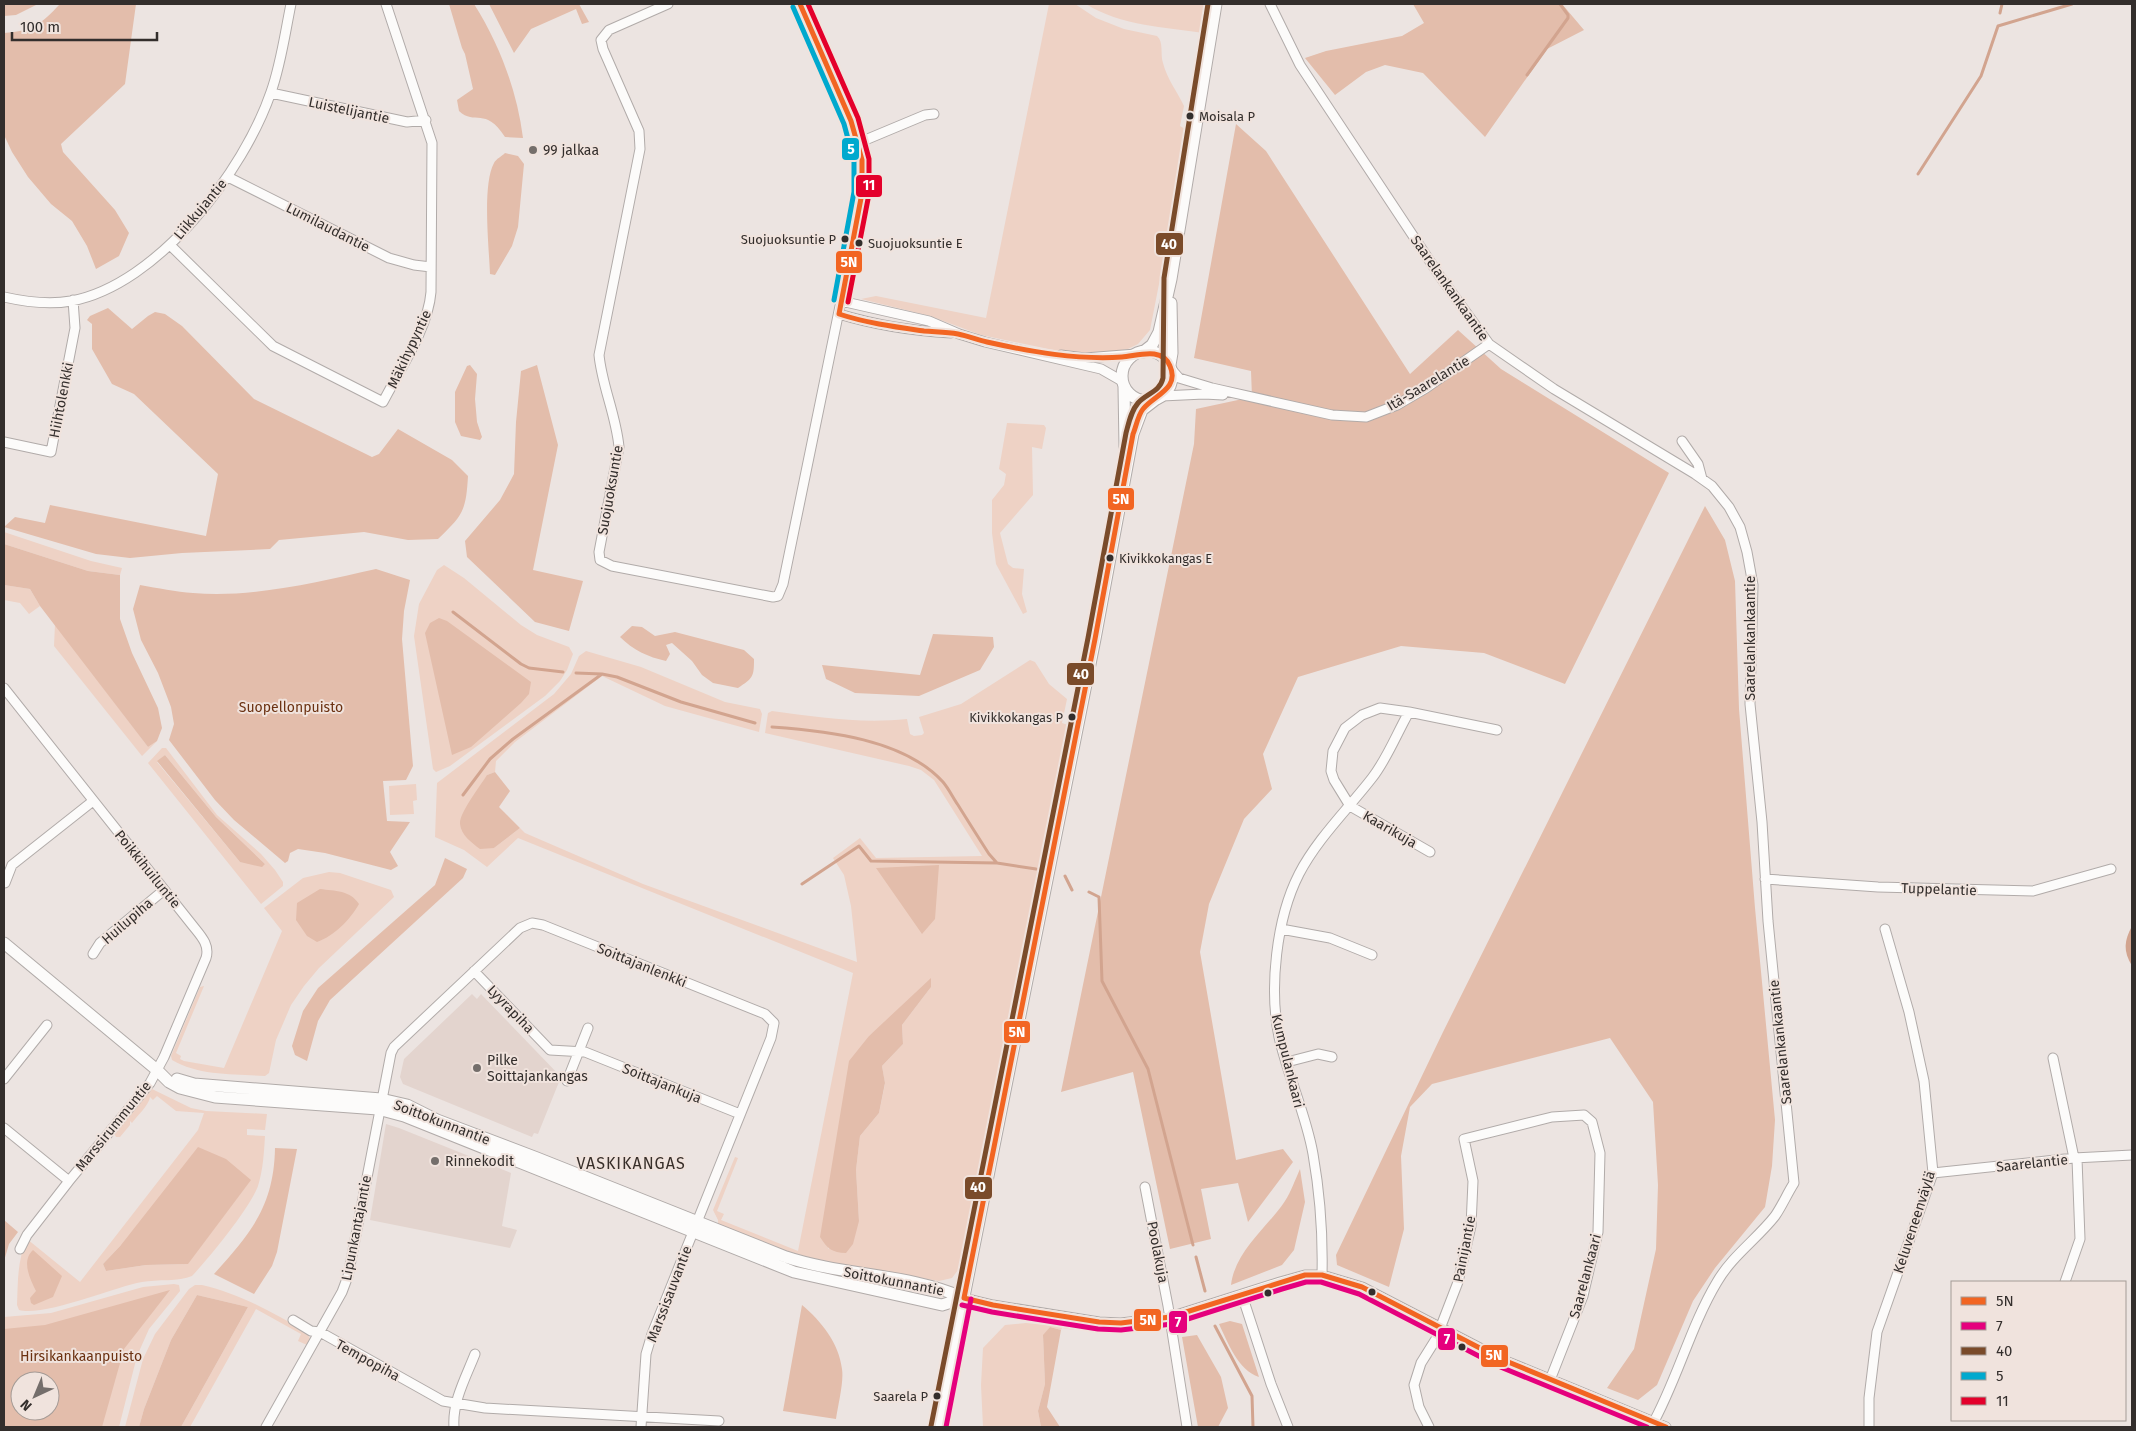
<svg xmlns="http://www.w3.org/2000/svg" width="2136" height="1431" viewBox="0 0 2136 1431" font-family="'Fira Sans',sans-serif">
<style>
.built{fill:#e3d4ce}
.green{fill:#eed2c5;fill-rule:evenodd}
.forest{fill:#e3bdab;fill-rule:evenodd}
.water{fill:#d2a48f}
.lines{fill:none;stroke-linecap:round;stroke-linejoin:round}
.stream{stroke:#d2a48f;stroke-width:3}
.minor-casing{stroke:#b1aba9;stroke-width:11}
.tertiary-casing{stroke:#b1aba9;stroke-width:13}
.minor{stroke:#fcfbfa;stroke-width:9}
.tertiary{stroke:#fcfbfa;stroke-width:11}
.bus-1-casing{stroke:#f0e3dd;stroke-width:9}
.bus-2-casing{stroke:#f0e3dd;stroke-width:9}
.bus-3-casing{stroke:#f0e3dd;stroke-width:9}
.bus-4-casing{stroke:#f0e3dd;stroke-width:9}
.bus-5-casing{stroke:#f0e3dd;stroke-width:9}
.bus-1{stroke:#f26522;stroke-width:5}
.bus-2{stroke:#e5007d;stroke-width:5}
.bus-3{stroke:#7a4b2a;stroke-width:5}
.bus-4{stroke:#00a9ce;stroke-width:5}
.bus-5{stroke:#e4002b;stroke-width:5}
.bus-dot{fill:#332e2c;stroke:#f0e3dd;stroke-width:2}
.poi-dot{fill:#746e6b;stroke:#f0e3dd;stroke-width:2}
.labels{text-anchor:middle;stroke-width:4;stroke-linejoin:round;paint-order:stroke}
.bus-label{font-size:13px;fill:#332e2c;stroke:#f0e3dd;text-anchor:start}
.street-label{font-size:14px;fill:#332e2c;stroke:#f0e3dd}
.poi-label{font-size:14px;fill:#332e2c;stroke:#f0e3dd;text-anchor:start}
.park-label{font-size:14px;fill:#6b3111;stroke:#f0e3dd}
.quarter-label{font-size:16px;letter-spacing:1px;fill:#382f2a;stroke:#f0e3dd}
.line-badge{stroke:#f0e3dd;stroke-width:2}
.badge-label{font-size:14px;text-anchor:middle;font-weight:bold;fill:#fff}
</style>
<rect width="100%" height="100%" fill="#ece4e1"/>
<path class="built" d="M472,994L477,999L481,994L561,1077L538,1134L534,1133L532,1137L403,1084L400,1077L404,1059Z
M386,1124L399,1128L511,1173L502,1226L517,1230L510,1248L370,1220Z"/>
<path class="green" d="M1049,4H1075L1096,18L1124,29L1157,36C1164,42 1160,54 1163,63C1167,79 1177,91 1184,106L1180,126L1185,129V151L1150,330L1138,344L1128,349L1104,353L1073,354L981,335L930,316L861,299L876,296L986,318Z
M1086,4H1208L1204,33C1164,27 1121,26 1086,4Z
M1007,423L1044,425L1046,428L1042,449L1032,447L1033,495L1000,533L1008,564L1013,568L1024,569L1022,594L1027,612L1023,614L996,564L992,533V500L1004,485L1006,474L999,469Z
M4,532L91,561L122,568L120,575L88,571L4,544Z
M444,565L464,578L521,625L537,635L569,647L573,654L567,670L560,681L545,696L450,766L436,772L433,769L414,636L419,604L437,570Z
M4,585L30,589L40,606L29,614L20,603L4,600Z
M55,624L148,747L157,741L142,756L54,646Z
M586,651L641,667L725,702L760,709L762,714L759,732L665,706L602,676L515,742L496,761L495,772L487,775L494,848L520,828L525,833L643,884L857,962L851,906L844,875L833,858L860,838L876,858L982,856L934,780L921,770L909,766L765,733L768,713L772,711C817,717 861,724 907,719L910,734L914,736L922,735L924,733L919,717L961,704L1030,660L1035,662L1049,684L1067,699L1062,723L1068,725L1064,766L958,1270L952,1278L939,1281L799,1258L718,1226V1220L713,1210L735,1157L738,1158L717,1211L724,1214L721,1220L798,1251L853,973L518,838L487,867L464,850L435,837L437,783L554,694L571,674L579,656ZM931,987L902,1025L903,1044L882,1066L885,1084L879,1113L860,1136L856,1170L859,1221L828,1249L869,1036Z
M162,748H166L217,815L261,854L275,870L283,882V886L261,904L148,763ZM165,755L216,817L265,864L240,862L157,762Z
M416,784L417,800L413,801L414,814L390,815L389,786Z
M329,872L340,873L391,890L394,897L319,968L304,986L291,1005L276,1040L269,1073L265,1076C235,1074 199,1076 172,1060L171,1056L200,987L204,986L176,1053L181,1056L180,1059L184,1061L224,1068L282,931L264,908L303,878Z
M152,1089L191,1108L206,1111L267,1114L265,1130L247,1129V1135L265,1136C264,1153 263,1170 258,1186C250,1208 209,1258 192,1276C179,1282 157,1279 142,1282C114,1287 44,1317 19,1310L17,1305C18,1282 17,1261 27,1239L80,1282L198,1130L204,1113L176,1111L157,1096L153,1100L150,1097C149,1105 137,1116 132,1123L130,1121V1125L120,1137H116L114,1133ZM121,1245L188,1264L146,1265L106,1271L103,1264Z
M174,1284L179,1285L180,1291L149,1329L137,1356L119,1427H4V1317L51,1313L143,1287ZM20,1381H50V1411H20Z
M202,1285C241,1294 273,1313 307,1332L310,1339L307,1345L298,1341L301,1334L256,1309L190,1427H181L248,1307L197,1295L171,1340L144,1409L139,1427H125L143,1359L155,1334L189,1289L195,1285Z
M1026,1323L1074,1328V1330L1062,1328L1061,1330L1050,1327L1043,1336L1045,1384L1038,1411L1041,1427H983L981,1385L983,1348L1005,1325Z"/>
<path class="forest" d="M4,4H38L16,15L4,16Z
M60,4H136L125,84L61,144L63,152L115,210L129,233L119,256L96,269L87,246L72,221L51,204L28,177L12,152L4,135V33C33,31 41,24 60,4Z
M449,4H474C500,45 517,91 523,138L505,137C485,106 475,126 459,111L457,100L473,89L465,54L462,48Z
M489,4H579L589,22L582,24L576,9L531,29L514,53Z
M1413,4H1562L1584,30L1547,49L1485,137L1423,73L1385,65L1366,72L1335,95L1305,58L1326,51L1402,36L1424,23Z
M1236,124L1266,151L1410,374L1458,330L1501,369L1669,473L1565,684L1484,653L1401,646L1298,677L1263,754L1272,789L1244,819L1209,904L1200,952L1236,1160L1283,1149L1293,1162L1248,1222L1238,1183L1201,1189L1211,1239L1170,1249L1133,1072L1061,1092L1194,444L1196,409L1252,397L1251,371L1194,358Z
M505,153L518,156L524,164L518,227L512,246L495,275L490,274C489,247 482,185 494,163C496,159 502,156 505,153Z
M108,308L132,329L148,316L155,312L165,314L182,326L254,399L372,457L379,454L398,429L452,460L468,476C466,511 463,515 438,539L408,540L364,532L279,540L270,549L182,553L130,558L96,554L4,527L15,517L45,523L50,505L206,536L218,474L134,394L112,384L92,349V324L87,320L90,316Z
M470,365L477,374L475,399L477,422L482,437L480,440L461,436L455,422V392L467,366Z
M537,365L558,445L533,570L583,581L569,631L535,622L467,557L465,541L500,500L514,474L516,422L521,371Z
M1705,506L1725,540L1735,581L1739,709L1755,908L1775,1120L1772,1166L1765,1207L1715,1268L1693,1301L1657,1385L1638,1400L1607,1388L1634,1349L1656,1249L1658,1185L1653,1102L1610,1038L1432,1084L1410,1107L1401,1156L1404,1229L1389,1287L1337,1265L1336,1255L1443,1032Z
M4,544L88,571L120,575V619L132,653L158,708L162,728L157,741L148,747L40,606L30,589L4,585Z
M376,569L410,580L404,611L402,639L413,766L406,780L383,781L387,821L410,822L390,852L398,866L391,870L325,853L298,849L290,853L288,861L285,863L234,820L215,800L169,740L174,724L171,707L158,673L141,640L133,609L140,585C158,588 176,592 193,593C254,598 317,582 376,569Z
M439,618L447,621L531,682L529,694L521,703L471,747L452,755L425,633L430,623Z
M632,626L642,627L655,636L675,632L744,650L754,659C754,677 753,678 738,688L713,683L702,675L692,661L672,643L666,645L670,654L666,661C648,657 633,650 620,637Z
M933,634L993,637L994,647L980,670L919,696L855,693L826,679L822,665L920,675Z
M165,755L216,817L265,864L262,867L240,862L157,761Z
M495,772L510,791L499,807L520,828L494,848L480,849C472,843 461,835 460,824C459,813 481,785 487,775Z
M445,858L467,869L463,878L330,1000L318,1021L307,1061L295,1055L292,1046L303,1011L318,988L435,885Z
M939,865L935,919L922,934L876,868Z
M320,889C335,891 350,890 359,904C350,920 334,936 317,942L307,936L296,920L297,903Z
M931,978V987L902,1025L903,1044L882,1066L885,1083L879,1113L860,1136L856,1170L859,1221L853,1244L846,1253C832,1253 827,1248 820,1237L849,1061L869,1036Z
M198,1147L226,1159L251,1180L188,1264L146,1265L106,1271L103,1264L121,1245Z
M275,1148L297,1149L277,1252L272,1266L254,1294L214,1274C251,1233 274,1206 275,1148Z
M1300,1169L1305,1202L1294,1250L1282,1265L1231,1285C1235,1251 1267,1228 1285,1201C1291,1192 1295,1180 1300,1169Z
M4,1220L18,1232L9,1244L4,1261Z
M33,1250L62,1276L53,1297L34,1305L31,1303L30,1298L36,1291C30,1279 21,1261 33,1250Z
M170,1290L124,1349L102,1427H4V1329L45,1325ZM20,1381H50V1411H20Z
M197,1295L248,1307L181,1427H139L144,1409L171,1340Z
M802,1305C821,1321 839,1343 842,1369C844,1382 838,1405 836,1419L783,1411Z
M1230,1321L1242,1324L1259,1377C1238,1370 1228,1343 1219,1324Z
M1050,1327L1061,1330L1047,1407L1060,1427H1041L1038,1411L1045,1384L1043,1335Z
M1197,1335L1221,1377L1228,1408L1218,1427H1198L1182,1337Z"/>
<path class="water" d="M2132,926V966C2123,951 2124,941 2132,926Z"/>
<g class="lines">
<path class="stream" d="M2000,13L2002,4
M1527,75L1568,18V15L1560,4
M1918,174L1981,76L1998,26L2072,4
M453,612L521,664L529,668L563,672
M576,673L602,674L617,677L681,702L755,723
M772,727C827,731 904,739 943,782C949,789 953,798 958,805C968,821 978,837 989,854L997,863L1036,869
M463,795L490,759L513,739L602,674
M1065,876L1072,890
M802,884L859,846L871,861L997,863
M1089,892L1099,897L1102,981L1148,1069L1193,1245
M1196,1257L1205,1291
M1215,1326L1252,1396L1253,1427"/>
<g class="minor-casing">
<path id="minor" d="M668,4L609,30L601,40L603,49L639,131L640,149L599,355C602,386 616,415 619,447L599,552L600,560L612,566L773,597L778,596L783,584L841,301L863,178L858,143L851,121L800,4
M1270,4L1300,65L1439,275L1489,344L1554,389L1695,474L1712,486L1729,507L1740,527L1747,552L1753,585L1750,704L1762,822L1768,921L1794,1183C1787,1194 1782,1206 1775,1216C1757,1239 1732,1256 1717,1282C1690,1327 1677,1381 1651,1427
M271,93L407,122L426,120
M858,143L925,115L934,114
M228,177L389,258L414,265L431,267
M170,245L273,346L383,402C400,369 428,329 431,292L432,143L386,4
M4,297C26,302 49,305 71,301C158,285 244,171 271,92C281,64 285,33 291,4
M841,301L929,321L959,334L985,342L1101,369L1122,381
M839,314C875,325 914,331 951,333
M1061,355L1085,358L1136,354
M1172,370L1179,378L1212,388L1332,415L1366,417L1397,405L1426,388L1489,344
M1162,396L1204,394L1223,395
M1682,441L1698,464L1702,479
M4,442L51,452L75,328L73,300
M4,688L193,926C201,936 210,945 206,958L164,1057L150,1083L69,1181L27,1235L20,1249
M1409,712L1380,708L1362,715L1345,728L1333,751L1331,771L1334,780L1350,806L1430,852
M1765,879L1878,887L2033,891L2111,869
M5,883L12,865L93,801
M1281,929L1330,938L1372,955
M93,954L100,943L164,890
M474,971L550,1050L585,1052L740,1114
M2053,1058L2074,1158
M1287,1062L1318,1054L1332,1057
M4,1079L47,1025
M567,1081L588,1028
M4,1128L69,1181
M1933,1173L2074,1158L2132,1155
M1145,1187L1168,1306L1187,1427
M1322,1275C1323,1234 1320,1194 1313,1154C1306,1114 1288,1077 1279,1037C1269,989 1276,919 1299,874C1317,839 1348,809 1372,778C1387,759 1397,733 1409,712L1497,730
M2065,1282L2080,1239L2077,1159
M1242,1295L1271,1384L1288,1427
M964,1298L993,1305L1099,1322L1121,1323L1170,1317L1280,1282L1305,1275H1322L1362,1287L1501,1359L1666,1427
M293,1320L311,1331L320,1332L443,1401L485,1408L719,1421
M266,1427L342,1292L348,1276L391,1053L394,1047L520,928L532,923L543,925L765,1014L774,1023L771,1038L652,1334L646,1354L641,1427
M454,1427C452,1402 466,1377 475,1354
M1429,1427L1419,1407L1414,1385L1421,1363L1436,1339L1458,1282L1471,1226L1473,1181L1464,1139L1552,1117L1584,1115L1592,1122L1600,1153L1598,1232L1583,1296L1550,1380
M1869,1427V1398L1877,1332L1933,1173L1924,1081L1909,1012L1885,929"/>
</g>
<g class="tertiary-casing">
<path id="tertiary" d="M1122 376a25 25 0 1 1 50 0a25 25 0 1 1-50 0Z
M1143,352L1152,345L1159,332L1171,279L1216,4
M1170,365L1172,353L1171,303
M1124,387L1125,447
M4,943L157,1070L169,1082L180,1088L215,1097L378,1109L404,1116L794,1272L942,1305L964,1298
M177,1079L194,1084L381,1099L407,1105L437,1120L537,1158L786,1257C843,1276 908,1273 964,1298
M938,1427L1095,639L1133,434L1142,410L1155,400"/>
</g>
<use href="#minor" class="minor"/>
<use href="#tertiary" class="tertiary"/>
<g class="bus-1-casing">
<path id="bus-1" d="M800,4L851,121L862,160V193L839,314C866,323 896,327 924,331C936,332 947,332 958,334C968,336 978,340 987,342C1032,352 1077,360 1122,357C1137,356 1162,346 1170,366C1180,389 1154,395 1143,409C1138,415 1136,427 1133,434L1095,639L964,1298
M964,1298L993,1305L1099,1322L1121,1323L1170,1317L1305,1275H1322L1362,1287L1501,1359L1666,1427"/>
</g>
<g class="bus-2-casing">
<path id="bus-2" d="M962,1305L992,1312L1098,1329L1121,1330L1172,1324L1282,1289L1306,1282H1321L1359,1294L1498,1366L1647,1427
M946,1427L971,1299"/>
</g>
<g class="bus-3-casing">
<path id="bus-3" d="M931,1426L1088,638L1126,433C1129,422 1131,411 1138,403C1147,393 1160,392 1163,378L1164,278L1208,4"/>
</g>
<g class="bus-4-casing">
<path id="bus-4" d="M793,7L844,124L854,161V192L834,300"/>
</g>
<g class="bus-5-casing">
<path id="bus-5" d="M808,4L858,118L869,159V194L848,302"/>
</g>
<use href="#bus-1" class="bus-1"/>
<use href="#bus-2" class="bus-2"/>
<use href="#bus-3" class="bus-3"/>
<use href="#bus-4" class="bus-4"/>
<use href="#bus-5" class="bus-5"/>
</g>
<g class="bus-dot">
<circle cx="1190" cy="116" r="4.5"/>
<circle cx="845" cy="239" r="4.5"/>
<circle cx="859" cy="243" r="4.5"/>
<circle cx="1110" cy="558" r="4.5"/>
<circle cx="1072" cy="717" r="4.5"/>
<circle cx="1372" cy="1292" r="4.5"/>
<circle cx="1268" cy="1293" r="4.5"/>
<circle cx="1462" cy="1347" r="4.5"/>
<circle cx="937" cy="1396" r="4.5"/>
</g>
<g class="poi-dot">
<circle cx="533" cy="150" r="5"/>
<circle cx="477" cy="1068" r="5"/>
<circle cx="435" cy="1161" r="5"/>
</g>
<g class="labels">
<g class="bus-label">
<text x="1199" y="121">Moisala P</text>
<text x="836" y="244" text-anchor="end">Suojuoksuntie P</text>
<text x="868" y="248">Suojuoksuntie E</text>
<text x="1119" y="563">Kivikkokangas E</text>
<text x="1063" y="722" text-anchor="end">Kivikkokangas P</text>
<text x="928" y="1401" text-anchor="end">Saarela P</text>
</g>
<g class="street-label">
<text transform="translate(349 110) rotate(12)" y="5">Luistelijantie</text>
<text transform="translate(200 209) rotate(-50)" y="5">Liikkujantie</text>
<text transform="translate(328 227) rotate(27)" y="5">Lumilaudantie</text>
<text transform="translate(1450 288) rotate(55)" y="5">Saarelankankaantie</text>
<text transform="translate(409 349) rotate(-65)" y="5">Mäkihypyntie</text>
<text transform="translate(1428 383) rotate(-31)" y="5">Itä-Saarelantie</text>
<text transform="translate(61 400) rotate(-79)" y="5">Hiihtolenkki</text>
<text transform="translate(610 490) rotate(-80)" y="5">Suojuoksuntie</text>
<text transform="translate(1750 638) rotate(-90)" y="5">Saarelankankaantie</text>
<text transform="translate(1390 829) rotate(30)" y="5">Kaarikuja</text>
<text transform="translate(148 869) rotate(51)" y="5">Poikkihuiluntie</text>
<text transform="translate(1939 889) rotate(2)" y="5">Tuppelantie</text>
<text transform="translate(127 921) rotate(-41)" y="5">Huilupiha</text>
<text transform="translate(642 965) rotate(22)" y="5">Soittajanlenkki</text>
<text transform="translate(511 1009) rotate(46)" y="5">Lyyrapiha</text>
<text transform="translate(1780 1042) rotate(-96)" y="5">Saarelankankaantie</text>
<text transform="translate(1288 1061) rotate(76)" y="5">Kumpulankaari</text>
<text transform="translate(662 1083) rotate(22)" y="5">Soittajankuja</text>
<text transform="translate(442 1122) rotate(21)" y="5">Soittokunnantie</text>
<text transform="translate(113 1126) rotate(-51)" y="5">Marssirummuntie</text>
<text transform="translate(2032 1163) rotate(-6)" y="5">Saarelantie</text>
<text transform="translate(1914 1222) rotate(-72)" y="5">Keluveneenväylä</text>
<text transform="translate(356 1228) rotate(-79)" y="5">Lipunkantajantie</text>
<text transform="translate(1464 1249) rotate(-79)" y="5">Painijantie</text>
<text transform="translate(1158 1252) rotate(79)" y="5">Poolakuja</text>
<text transform="translate(1585 1276) rotate(-75)" y="5">Saarelankaari</text>
<text transform="translate(894 1281) rotate(11)" y="5">Soittokunnantie</text>
<text transform="translate(669 1294) rotate(-69)" y="5">Marssisauvantie</text>
<text transform="translate(368 1360) rotate(29)" y="5">Tempopiha</text>
</g>
<g class="poi-label">
<text x="543" y="155">99 jalkaa</text>
<text x="487" y="1065">Pilke<tspan x="487" dy="16">Soittajankangas</tspan></text>
<text x="445" y="1166">Rinnekodit</text>
</g>
<g class="park-label">
<text x="291" y="712">Suopellonpuisto</text>
<text x="81" y="1361">Hirsikankaanpuisto</text>
</g>
<g class="quarter-label">
<text x="631" y="1169">VASKIKANGAS</text>
</g>
</g>
<g class="line-badge">
<rect x="841" y="137" width="19" height="24" rx="5" fill="#00a9ce"/>
<rect x="855" y="174" width="28" height="24" rx="5" fill="#e4002b"/>
<rect x="1155" y="232" width="29" height="24" rx="5" fill="#7a4b2a"/>
<rect x="835" y="250" width="28" height="24" rx="5" fill="#f26522"/>
<rect x="1107" y="487" width="28" height="24" rx="5" fill="#f26522"/>
<rect x="1066" y="662" width="29" height="24" rx="5" fill="#7a4b2a"/>
<rect x="1003" y="1020" width="28" height="24" rx="5" fill="#f26522"/>
<rect x="964" y="1176" width="29" height="24" rx="5" fill="#7a4b2a"/>
<rect x="1133" y="1308" width="29" height="24" rx="5" fill="#f26522"/>
<rect x="1168" y="1310" width="20" height="24" rx="5" fill="#e5007d"/>
<rect x="1437" y="1327" width="19" height="24" rx="5" fill="#e5007d"/>
<rect x="1480" y="1344" width="29" height="24" rx="5" fill="#f26522"/>
</g>
<g class="badge-label">
<text x="851" y="154">5</text>
<text x="869" y="190">11</text>
<text x="1169" y="249">40</text>
<text x="849" y="267">5N</text>
<text x="1121" y="504">5N</text>
<text x="1081" y="679">40</text>
<text x="1017" y="1037">5N</text>
<text x="978" y="1192">40</text>
<text x="1148" y="1325">5N</text>
<text x="1178" y="1327">7</text>
<text x="1447" y="1344">7</text>
<text x="1494" y="1360">5N</text>
</g>
<rect width="2136" height="1431" fill="none" stroke="#332e2c" stroke-width="10"/>
<rect x="1951" y="1281" width="175" height="140" fill="#f0e3dd" stroke="#a49b96"/>
<rect x="1961" y="1297" width="25" height="8" fill="#f26522" stroke="#a49b96"/>
<text x="1996" y="1306" font-size="15" fill="#332e2c">5N</text>
<rect x="1961" y="1322" width="25" height="8" fill="#e5007d" stroke="#a49b96"/>
<text x="1996" y="1331" font-size="15" fill="#332e2c">7</text>
<rect x="1961" y="1347" width="25" height="8" fill="#7a4b2a" stroke="#a49b96"/>
<text x="1996" y="1356" font-size="15" fill="#332e2c">40</text>
<rect x="1961" y="1372" width="25" height="8" fill="#00a9ce" stroke="#a49b96"/>
<text x="1996" y="1381" font-size="15" fill="#332e2c">5</text>
<rect x="1961" y="1397" width="25" height="8" fill="#e4002b" stroke="#a49b96"/>
<text x="1996" y="1406" font-size="15" fill="#332e2c">11</text>
<g transform="translate(35 1396) rotate(224)"><circle r="24" fill="#f0e3dd" stroke="#a49b96"/>
<path d="M0-4L9 19L0 12L-9 19Z" fill="#746e6b"/>
<text y="-8" font-size="14" font-weight="bold" text-anchor="middle" fill="#332e2c">N</text>
</g>
<path d="M12 32v8h145v-8" fill="none" stroke="#332e2c" stroke-width="2.5"/>
<text x="20" y="32" font-size="15" fill="#332e2c" stroke="#f0e3dd" stroke-width="4" paint-order="stroke">100 m</text>
</svg>
